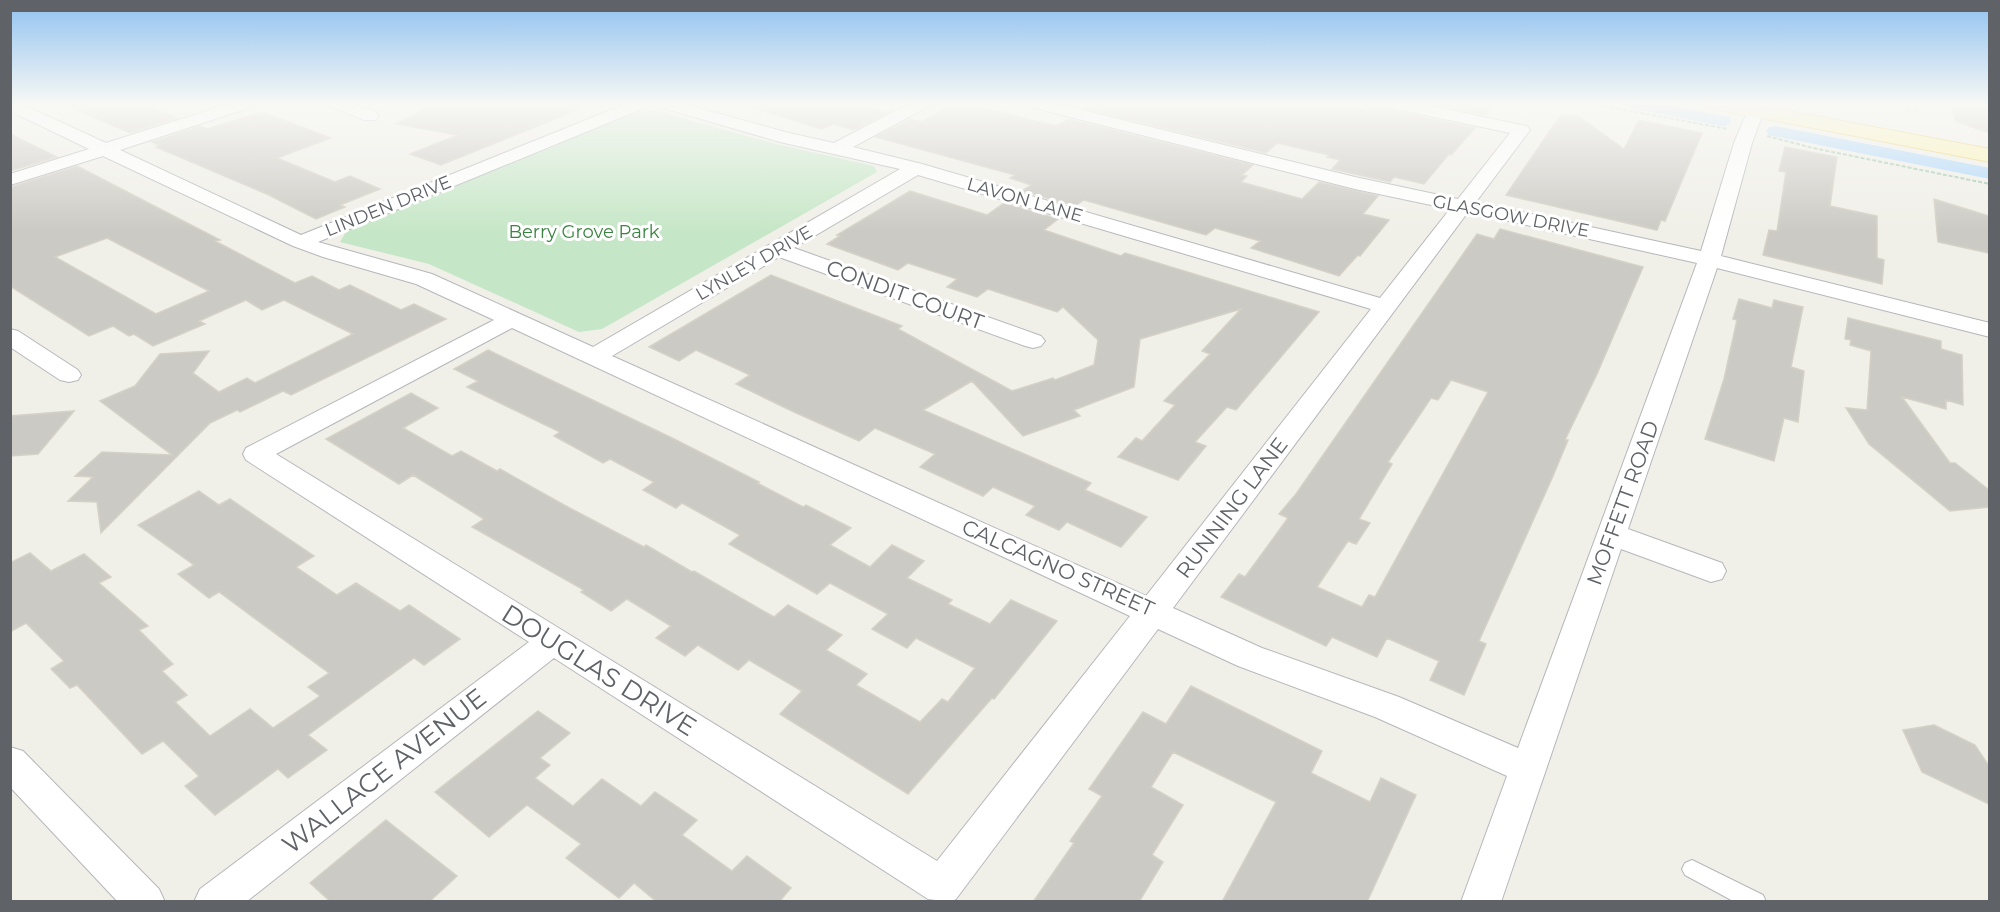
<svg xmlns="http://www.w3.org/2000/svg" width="2000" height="912" viewBox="0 0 2000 912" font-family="Montserrat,sans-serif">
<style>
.green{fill:#c6e7c7}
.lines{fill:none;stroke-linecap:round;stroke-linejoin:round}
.canal{fill:#acd6fc;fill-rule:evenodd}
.building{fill:#cccac4;stroke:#d5d1c6;stroke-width:1.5;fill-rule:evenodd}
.lane-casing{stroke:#b5b7bb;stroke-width:2}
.street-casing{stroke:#b5b7bb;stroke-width:2}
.primary-casing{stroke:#edcd64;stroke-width:2}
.path{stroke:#9fc7ac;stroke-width:2;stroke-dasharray:4 2;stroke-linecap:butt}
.lane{fill:#fff;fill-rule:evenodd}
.street{fill:#fff;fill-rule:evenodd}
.primary{fill:#fcf3b1;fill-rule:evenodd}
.labels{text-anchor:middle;stroke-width:6;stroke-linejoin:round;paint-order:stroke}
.far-street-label{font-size:18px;fill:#5f6267;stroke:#fff}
.far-park-label{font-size:18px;fill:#398540;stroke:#fff}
.street-label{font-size:21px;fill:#5f6267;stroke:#fff}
.near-street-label{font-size:26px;fill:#5f6267;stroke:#fff}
</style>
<rect width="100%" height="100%" fill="#f0efe8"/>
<path class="green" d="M652,110L772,143L874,166L877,172L602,329L579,332L429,264L340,242L346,232L634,112Z"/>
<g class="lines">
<path class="canal" d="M1623,103H1657L1723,116L1729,117L1731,121L1729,125L1723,126L1631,108Z
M1775,126L1990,168V179L1769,135L1766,131L1769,127Z"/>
</g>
<path class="building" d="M61,103H141L178,118L130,133Z
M438,103H592V104L441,165L410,154L458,135L396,124Z
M753,103H852L887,113L853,130L833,124L822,129L753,108Z
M1094,103H1330L1362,110L1363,103H1383L1393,110L1475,128L1451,155L1449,154L1424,184L1394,177L1390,182L1332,169L1340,160L1327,157L1329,155L1277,143L1266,153L1085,109Z
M1428,103H1497L1486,115Z
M1953,103H1989V133L1955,121Z
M952,105L970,110L976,106L1056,126L1069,119L1253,165L1242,175L1247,176L1241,182L1302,199L1319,182L1378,196L1363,214L1389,220L1360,256L1358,255L1339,276L1251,248L1260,241L1215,228L1206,235L1084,200L1075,206L1022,191L1031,185L1010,178L1015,175L876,137L910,119L921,122Z
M262,112L331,138L277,158L335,182L350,176L380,189L340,205L345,207L316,219L269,195L156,147L159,145L152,142L200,126L207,129Z
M1577,115L1624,149L1639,120L1702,133L1665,221L1661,220L1657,230L1506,195L1560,116Z
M10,134L57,157L10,171Z
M1785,147L1837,157L1830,206L1877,216V258L1884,260L1882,284L1763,255L1769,230L1777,231L1786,172L1779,171Z
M77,166L220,240L215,241L295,283L312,276L339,290L350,285L401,310L414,304L446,319L291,395L283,391L240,412L237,410L210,423L101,533L97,502L68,501L93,477L75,476L102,452L172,455L100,401L135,386L160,354L209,351L193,373L219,392L247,378L255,383L353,334L284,300L262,310L246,300L199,321L205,324L153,346L134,334L129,336L113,326L89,336L10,286V187ZM107,238L209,291L156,314L55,257Z
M910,191L987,215L1004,203L1058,219L1044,230L1121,256L1125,253L1319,312L1236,410L1227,407L1195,442L1206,446L1178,480L1118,457L1136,438L1142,441L1175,405L1164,401L1210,354L1202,351L1241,309L1140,339L1134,387L1074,410L1080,416L1023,436L972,381L923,410L1091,483L1085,490L1147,517L1121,547L1067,522L1059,530L1026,515L1035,506L993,487L983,496L920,467L935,454L875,428L859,441L794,412L736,384L750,375L696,350L679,361L649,347L771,275L902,326L898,329L1012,391L1053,378L1055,380L1094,365L1098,340L1063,307L1057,312L988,289L977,297L947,287L957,279L908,263L898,270L827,244L840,236L837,235Z
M1934,199L1989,216V253L1938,242Z
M1500,229L1643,267L1597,374L1565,440H1568L1553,476L1479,641L1486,644L1464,695L1430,680L1439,661L1387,638L1377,657L1332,637L1326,646L1221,597L1239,574L1245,577L1288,518L1279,514L1296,494L1477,234L1494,239ZM1451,380L1488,392L1375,597L1369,595L1362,607L1317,587L1348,541L1356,544L1370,523L1359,519L1392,464L1388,462L1431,398L1438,400Z
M1739,299L1772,308L1774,300L1803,307L1791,367L1804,371L1798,422L1784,418L1774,461L1705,439L1724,379L1737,320L1733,319Z
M1848,318L1941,341V349L1962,355L1963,405L1946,400V409L1902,397L1950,463H1955L1989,490V507L1950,511L1869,444L1846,408L1867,410L1871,351L1850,345L1851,340L1845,339Z
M488,350L672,438L759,482L757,483L803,507L806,505L851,528L830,545L870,567L892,545L924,561L907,578L952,600L948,604L990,624L1011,600L1057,621L994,699L992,698L908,794L780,714L802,691L749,660L738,670L698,645L685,656L656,638L671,626L627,599L611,611L581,592L584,590L472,527L484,519L413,475L399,484L326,439L411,393L438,408L403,428L452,456L461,451L497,471L500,469L564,505L644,547L646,545L692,572L694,571L774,617L788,605L842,635L826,650L867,674L856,685L920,722L942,699L948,702L975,668L916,638L907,648L872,629L888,614L830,583L817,594L729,544L740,535L682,503L676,508L643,490L654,482L610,459L603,463L554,436L560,432L467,387L478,381L454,369Z
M74,411L38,454L10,456V416Z
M199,491L219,505L230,499L314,556L296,567L337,595L356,583L400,611L409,605L460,639L424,665L414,658L308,735L327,750L288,778L278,769L215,815L185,786L199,776L163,741L142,754L77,685L70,688L51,669L64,661L26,623L10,632V563L30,553L51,571L84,554L111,577L99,583L148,626L139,630L173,664L162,671L187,695L175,702L210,736L250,709L273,728L320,696L308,687L329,673L219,592L209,598L178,574L194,565L138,525Z
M1191,686L1322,751L1311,773L1370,802L1381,778L1416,795L1367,902H1222L1276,802L1173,752L1151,787L1183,805L1152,855L1163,862L1139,902H1033L1074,843L1070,841L1102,796L1089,789L1143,712L1166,724Z
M538,711L570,733L540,758L550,765L535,778L573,806L602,779L641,806L655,792L697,820L682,835L732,871L747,856L791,888L779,902H657L634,883L619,898L566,858L581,844L527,805L489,837L435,792Z
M1934,725L1975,745L1989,766V804L1922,772L1903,730Z
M386,820L457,876L429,902H331L310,883Z"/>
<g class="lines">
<g class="lane-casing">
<path id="lane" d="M1908,103H1916L1915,110H1909Z
M1692,860L1763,895L1766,902H1735L1685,875L1682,869L1685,863Z"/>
</g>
<g class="street-casing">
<path id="street" d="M10,103H19L106,143L232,103H257L255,106L120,150L301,235L628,103H651L649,106L318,242L432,274L593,347L900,169L780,142L656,106L654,103H680L789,133L834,143L910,103H931L929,106L853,147L922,164L1380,298L1450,209L1355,189L1027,106L1025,103H1053L1355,177L1458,199L1510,133L1393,108L1385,103H1417L1521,125L1527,126L1530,130L1476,202L1701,251L1734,143L1751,103H1767L1752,143L1721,256L1990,323V337L1717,268L1628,529L1722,563L1726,571L1722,579L1711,582L1621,549L1501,902H1461L1507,776L1375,717L1238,666L1158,629L956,899L950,902L928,899L554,658L246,902H194L200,889L529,642L246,460L243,454L246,448L494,320L416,284L323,257L293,246L103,156L10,185V174L89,149L10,111ZM918,175L1371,309L1146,596L612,356L779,257L1025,346L1033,348L1041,346L1045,341L1041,336L794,248ZM1468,212L1697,263L1518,748L1399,697L1262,648L1173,608ZM512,328L1130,616L937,861L276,454Z
M328,103H351L376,112L378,116L376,120H364L330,106Z
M10,329L18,331L78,370L81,375L78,380L69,382L60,380L10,347Z
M10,747L23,751L159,889L165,902H118L10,787Z"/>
</g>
<g class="primary-casing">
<path id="primary" d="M1704,103H1746L1990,149V162L1714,109L1707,107Z"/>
</g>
<path class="path" d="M1587,103L1728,129
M1767,136L1813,148L1990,184"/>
<use href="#lane" class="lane"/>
<use href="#street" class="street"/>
<use href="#primary" class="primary"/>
</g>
<linearGradient id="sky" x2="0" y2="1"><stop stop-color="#90c2f0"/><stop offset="0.45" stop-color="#f8f8f5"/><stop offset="1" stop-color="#f8f8f5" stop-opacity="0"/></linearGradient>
<rect width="2000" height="231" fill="url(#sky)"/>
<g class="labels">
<g class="far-street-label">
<text transform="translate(1025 200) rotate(16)" y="6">LAVON LANE</text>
<text transform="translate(388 206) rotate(-22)" y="6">LINDEN DRIVE</text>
<text transform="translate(1511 216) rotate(11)" y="6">GLASGOW DRIVE</text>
<text transform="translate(754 263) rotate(-30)" y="6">LYNLEY DRIVE</text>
</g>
<g class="far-park-label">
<text x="584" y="238">Berry Grove Park</text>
</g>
<g class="street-label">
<text transform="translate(905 295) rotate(20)" y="7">CONDIT COURT</text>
<text transform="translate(1623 503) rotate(-70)" y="7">MOFFETT ROAD</text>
<text transform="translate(1232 508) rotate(-53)" y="7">RUNNING LANE</text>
<text transform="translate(1058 568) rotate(24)" y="7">CALCAGNO STREET</text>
</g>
<g class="near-street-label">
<text transform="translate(599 670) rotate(32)" y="9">DOUGLAS DRIVE</text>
<text transform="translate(384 771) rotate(-38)" y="9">WALLACE AVENUE</text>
</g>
</g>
<rect width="2000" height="912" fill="none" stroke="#5f6267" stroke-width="24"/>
</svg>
